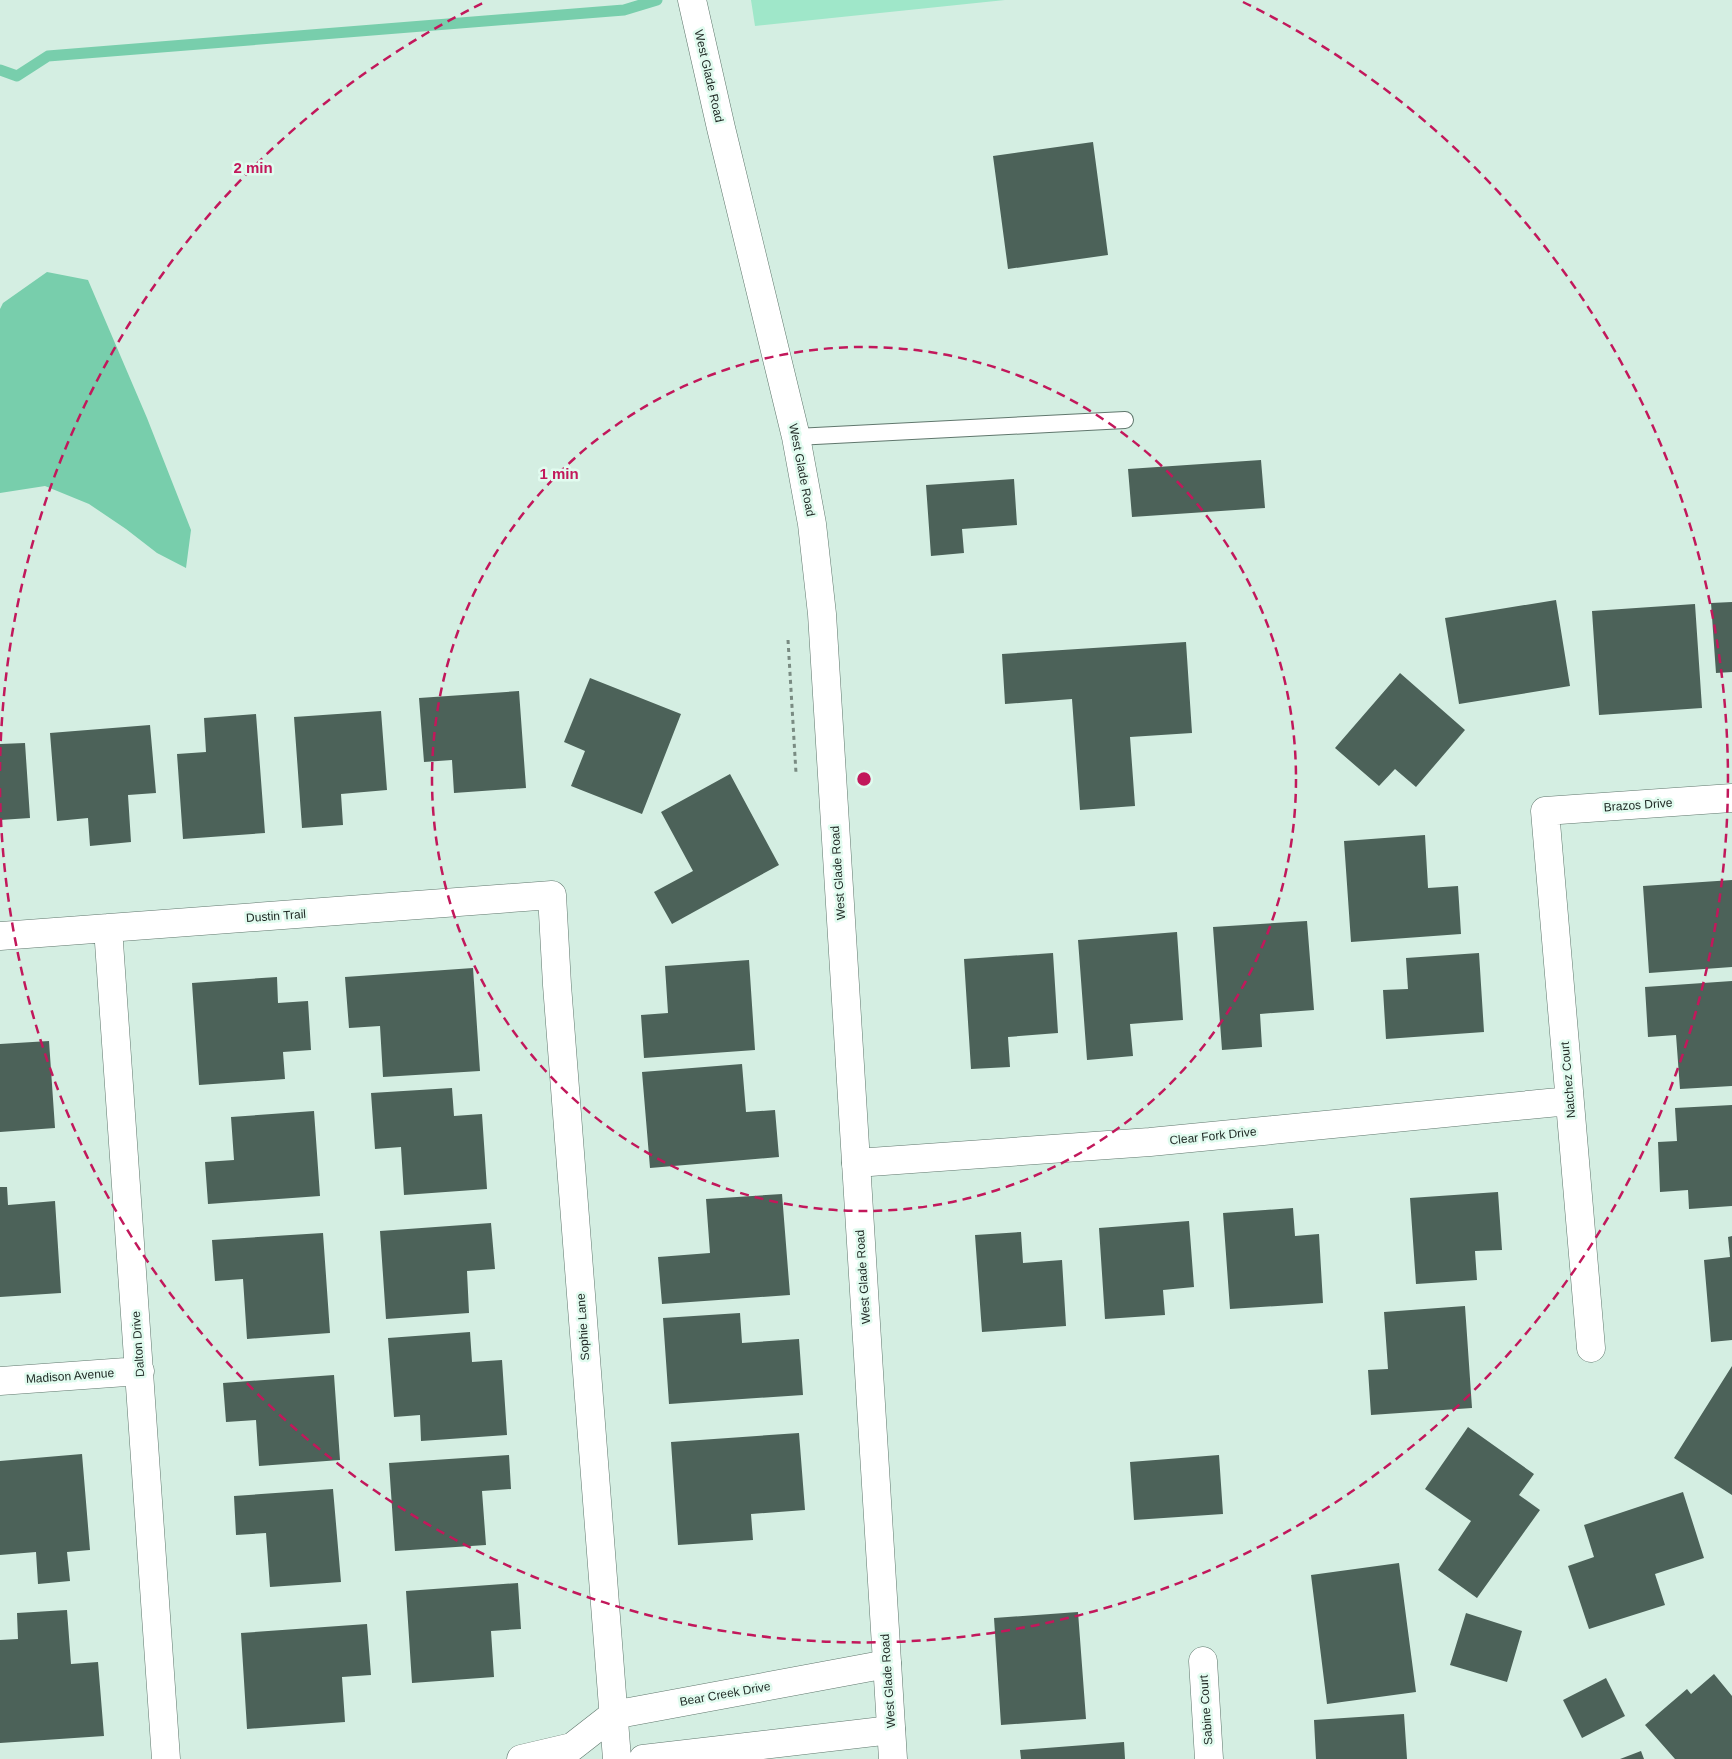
<svg xmlns="http://www.w3.org/2000/svg" width="1732" height="1759" viewBox="0 0 1732 1759" font-family="Arial,sans-serif">
<style>
.green{fill:#9fe7c9}
.water{fill:#78ceac}
.lines{fill:none;stroke-linecap:round;stroke-linejoin:round}
.stream{stroke:#78ceac;stroke-width:11}
.building{fill:#4c6259}
.service-casing{stroke:#60776d;stroke-width:18}
.minor-casing{stroke:#60776d;stroke-width:29}
.secondary-casing{stroke:#60776d;stroke-width:29}
.path{stroke:#798b82;stroke-width:3;stroke-dasharray:4 4;stroke-linecap:butt}
.service{stroke:#fff;stroke-width:16}
.minor{stroke:#fff;stroke-width:28}
.secondary{stroke:#fff;stroke-width:28}
.ring{fill:none;stroke:#c2185b;stroke-width:2.5;stroke-dasharray:9 6}
.labels{text-anchor:middle;stroke-width:5;stroke-linejoin:round;paint-order:stroke}
.street-label{font-size:12px;fill:#1d2722;stroke:#e1fbef}
.centre{fill:#c2185b;stroke:#e1fbef;stroke-width:2.5}
.ring-label{font-size:15px;text-anchor:middle;font-weight:bold;fill:#c2185b;stroke:#e1fbef;stroke-width:5;stroke-linejoin:round;paint-order:stroke}
</style>
<rect width="100%" height="100%" fill="#d4eee2"/>
<path class="green" d="M751,0H1005L755,26Z"/>
<path class="water" d="M47,272L88,280L147,418L191,530L186,568L157,553L126,529L89,504L45,486L0,493V309L3,303Z"/>
<g class="lines">
<path class="stream" d="M0,70L17,76L48,56L624,10L657,0"/>
</g>
<path class="building" d="M1093,142L1108,255L1008,269L993,156Z
M1261,460L1265,508L1132,517L1128,469Z
M1014,479L1017,525L962,529L964,553L931,556L926,485Z
M1556,600L1570,686L1459,704L1445,618Z
M1732,602V672L1716,673L1711,603Z
M1695,604L1702,708L1599,715L1592,611Z
M1186,642L1192,733L1130,737L1135,806L1080,810L1072,699L1005,704L1002,654Z
M1400,673L1465,730L1416,787L1395,769L1379,786L1335,748Z
M590,678L681,714L642,814L571,786L585,751L564,742Z
M519,691L526,788L454,793L452,760L424,762L419,698Z
M381,711L387,790L341,794L343,825L302,828L294,717Z
M256,714L265,833L183,839L177,754L206,752L204,718Z
M150,725L156,793L128,795L131,842L90,846L88,818L57,821L50,733Z
M25,743L30,818L0,820V744Z
M730,774L779,865L672,924L654,892L693,871L661,812Z
M1425,835L1428,888L1458,886L1461,934L1351,942L1344,841Z
M1732,880V967L1649,973L1643,886Z
M1307,921L1314,1010L1260,1014L1262,1047L1222,1050L1213,927Z
M1177,932L1183,1020L1130,1024L1133,1056L1087,1060L1078,940Z
M1053,953L1058,1033L1008,1037L1010,1067L971,1069L964,959Z
M1479,953L1484,1032L1386,1039L1383,990L1408,989L1406,958Z
M749,960L755,1050L644,1058L641,1015L668,1013L665,966Z
M473,968L480,1071L383,1077L380,1026L349,1028L345,977Z
M277,977L278,1003L308,1001L311,1050L283,1052L285,1079L199,1085L192,983Z
M1732,981V1086L1680,1089L1676,1035L1648,1037L1645,987Z
M49,1041L55,1128L0,1132V1044Z
M742,1064L746,1112L775,1110L779,1157L650,1168L642,1072Z
M452,1088L454,1116L482,1114L487,1189L404,1195L401,1147L375,1149L371,1093Z
M1732,1105V1206L1689,1209L1688,1190L1660,1192L1658,1142L1677,1141L1675,1108Z
M314,1111L320,1196L208,1204L205,1162L234,1160L231,1117Z
M0,1187H7L8,1205L55,1201L61,1293L0,1297Z
M1498,1192L1502,1250L1475,1251L1477,1280L1416,1284L1410,1198Z
M782,1194L790,1295L662,1304L658,1257L710,1253L706,1199Z
M1293,1208L1295,1236L1319,1234L1323,1303L1230,1309L1223,1213Z
M1189,1221L1194,1287L1163,1290L1165,1315L1105,1319L1099,1228Z
M491,1223L495,1269L467,1271L469,1313L386,1319L380,1231Z
M1021,1232L1023,1263L1062,1260L1066,1326L982,1332L975,1235Z
M323,1233L330,1333L247,1339L243,1279L215,1281L212,1240Z
M1732,1236V1340L1711,1342L1704,1260L1730,1257L1728,1237Z
M1465,1306L1472,1408L1371,1415L1368,1370L1388,1369L1384,1312Z
M740,1313L742,1343L799,1339L803,1395L669,1404L663,1318Z
M470,1332L472,1362L502,1360L507,1435L421,1441L420,1415L394,1417L388,1338Z
M1732,1366V1495L1674,1458Z
M334,1375L340,1460L259,1466L256,1420L226,1422L223,1383Z
M1468,1427L1534,1474L1519,1495L1540,1510L1477,1598L1438,1570L1471,1521L1425,1489Z
M799,1433L805,1510L751,1514L753,1540L678,1545L671,1442Z
M82,1454L90,1550L67,1552L70,1581L38,1584L36,1552L0,1555V1461Z
M509,1455L511,1489L482,1491L486,1545L395,1551L389,1463Z
M1219,1455L1223,1514L1134,1520L1130,1462Z
M333,1489L341,1582L270,1587L266,1533L236,1535L234,1496Z
M1683,1492L1704,1558L1655,1574L1665,1605L1589,1629L1568,1566L1594,1557L1584,1525Z
M1399,1563L1416,1692L1327,1704L1311,1575Z
M518,1583L521,1629L491,1631L494,1677L412,1683L406,1591Z
M67,1610L71,1664L98,1662L104,1736L0,1743V1640L18,1639L17,1613Z
M1078,1612L1086,1719L1001,1725L994,1618Z
M1466,1613L1522,1631L1507,1682L1450,1665Z
M367,1624L371,1675L342,1677L345,1722L247,1729L241,1633Z
M1714,1674L1732,1696V1759H1675L1645,1725L1687,1689L1691,1694Z
M1606,1678L1625,1716L1582,1738L1563,1700Z
M1404,1714L1407,1759H1316L1314,1720Z
M1124,1742L1125,1759H1021L1020,1750Z
M1641,1751L1644,1759H1620Z"/>
<g class="lines">
<g class="service-casing">
<path id="service" d="M796,437L1125,420"/>
</g>
<g class="minor-casing">
<path id="minor" d="M108,928L166,1759
M0,936L552,895L557,985L617,1759
M856,1163L1150,1142L1569,1101
M1591,1348L1545,811L1732,798
M0,1381L140,1371
M1203,1661L1209,1759
M521,1759L572,1747L613,1715L887,1664
M643,1759L891,1730"/>
</g>
<g class="secondary-casing">
<path id="secondary" d="M692,0L721,128L796,437L812,524L822,614L893,1759"/>
</g>
<path class="path" d="M788,640L796,773"/>
<use href="#service" class="service"/>
<use href="#minor" class="minor"/>
<use href="#secondary" class="secondary"/>
</g>
<g class="ring">
<circle cx="864" cy="779" r="432"/>
<path d="M0 771A864 864 0 0 1 485 2M1243 2A864 864 0 1 1 0 787"/>
</g>
<g class="labels">
<g class="street-label">
<text transform="translate(709 76) rotate(77)" y="4">West Glade Road</text>
<text transform="translate(802 470) rotate(79)" y="4">West Glade Road</text>
<text transform="translate(1638 805) rotate(-4)" y="4">Brazos Drive</text>
<text transform="translate(838 873) rotate(-94)" y="4">West Glade Road</text>
<text transform="translate(276 916) rotate(-4)" y="4">Dustin Trail</text>
<text transform="translate(1568 1080) rotate(-95)" y="4">Natchez Court</text>
<text transform="translate(1213 1136) rotate(-6)" y="4">Clear Fork Drive</text>
<text transform="translate(863 1277) rotate(-94)" y="4">West Glade Road</text>
<text transform="translate(583 1327) rotate(-94)" y="4">Sophie Lane</text>
<text transform="translate(138 1344) rotate(-94)" y="4">Dalton Drive</text>
<text transform="translate(70 1376) rotate(-4)" y="4">Madison Avenue</text>
<text transform="translate(888 1681) rotate(-94)" y="4">West Glade Road</text>
<text transform="translate(725 1694) rotate(-10)" y="4">Bear Creek Drive</text>
<text transform="translate(1206 1710) rotate(-94)" y="4">Sabine Court</text>
</g>
</g>
<circle cx="864" cy="779" r="8" class="centre"/>
<g class="ring-label">
<text x="253" y="173">2 min</text>
<text x="559" y="479">1 min</text>
</g>
</svg>
